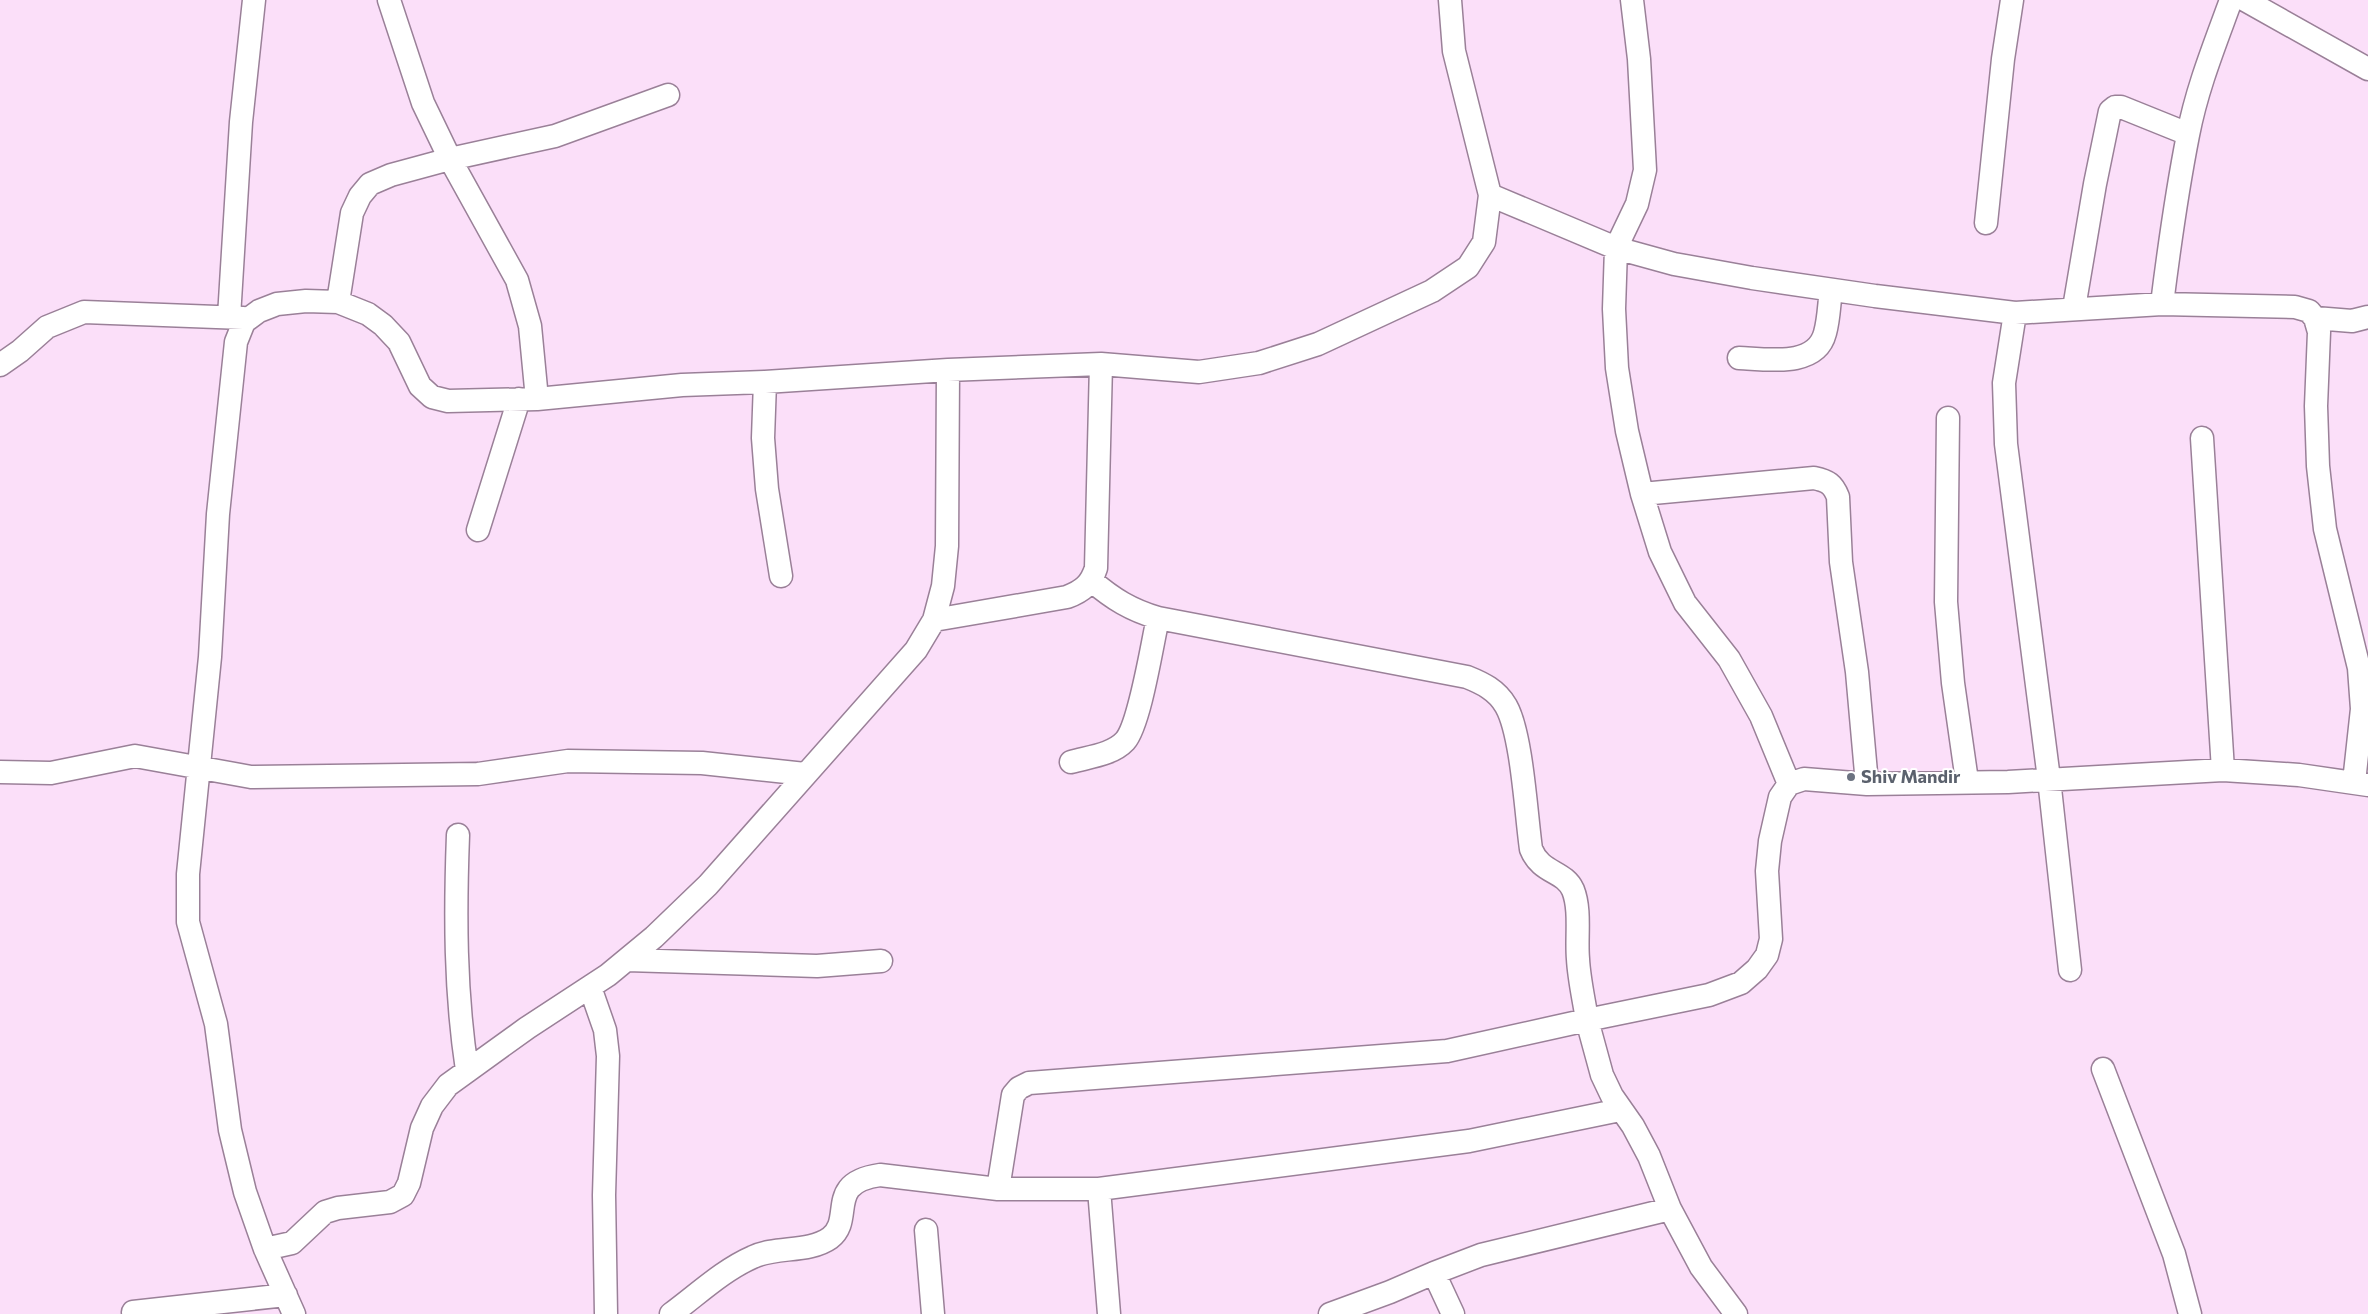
<svg xmlns="http://www.w3.org/2000/svg" width="2368" height="1314" viewBox="0 0 2368 1314" font-family="Commissioner,sans-serif">
<style>
.lines{fill:none;stroke-linecap:round;stroke-linejoin:round}
.street-casing{stroke:#9a8098;stroke-width:25}
.street{stroke:#fff;stroke-width:22}
.worship-dot{fill:#6b7280;stroke:#fff;stroke-width:2}
.labels{text-anchor:middle;stroke-width:4;stroke-linejoin:round;paint-order:stroke}
.worship-label{font-size:18px;font-weight:bold;fill:#5b616d;stroke:#fff;text-anchor:start}
</style>
<rect width="100%" height="100%" fill="#fbdff9"/>
<g class="lines">
<g class="street-casing">
<path id="street" d="M389,0L423,103L450,159L517,280L530,326L537,399
M1632,0L1639,59L1645,170L1637,204L1616,248L1614,309L1617,368L1627,431L1642,494L1660,552L1685,603L1729,659L1761,716L1789,784
M2245,0L2368,69
M1490,195L1616,248L1674,264L1752,278L1875,296L2015,313L2162,304L2295,307L2309,311L2315,318L2319,332L2316,406L2318,466L2325,529L2359,668L2362,709L2354,782
M1986,223L2003,59L2012,0
M338,302L352,213L360,196L370,184L391,175L450,159L555,136L668,95
M2162,304C2169,248 2177,191 2188,135C2197,88 2215,44 2231,0
M2074,308L2095,184L2110,111L2115,107H2121L2188,134
M2015,313L2004,383L2006,444L2049,779L2070,970
M229,317L241,122L254,0
M2315,318L2352,321L2368,317
M1739,358C1767,359 1816,368 1825,333C1829,319 1829,304 1831,290
M0,365L20,351L47,327L84,312L243,318
M765,382L763,438L767,489L781,576
M1948,418L1946,602L1953,683L1967,781
M2202,438L2223,770
M1642,494L1814,478C1828,481 1833,484 1838,497L1841,562L1857,672L1867,784
M478,530L519,399
M1092,581C1113,599 1131,610 1158,618L1467,677C1482,683 1497,690 1506,706C1522,734 1526,814 1531,849C1541,874 1564,870 1573,890C1581,910 1576,938 1578,959C1579,979 1584,1000 1587,1020L1709,995L1741,983L1757,969L1767,955L1771,939L1767,871L1770,841L1780,797L1789,784L1804,779L1867,784L2008,782L2223,770L2299,775L2368,785
M934,620L1067,597C1083,591 1091,584 1096,568L1101,364
M1071,762C1088,757 1112,755 1125,741C1140,724 1152,644 1158,618
M0,772L51,773L135,756L251,777L478,774L568,761L702,763L805,774
M458,835C455,914 455,991 467,1070
M627,960L817,966L881,961
M590,987L605,1030L608,1056L604,1195L606,1314
M2103,1069L2174,1254L2190,1314
M998,1189L1013,1095L1019,1088L1029,1083L1447,1051L1587,1020L1602,1075L1612,1096L1633,1126L1649,1156L1670,1209
M1099,1189L1109,1314
M926,1230L933,1314
M265,1249L292,1243L325,1212L338,1208L390,1202L403,1195L409,1183L422,1128L432,1106L448,1085L527,1028L608,975L654,937L708,885L916,650L934,620L943,586L947,546L948,370
M133,1312L286,1295
M294,1314L265,1249L245,1192L230,1130L216,1024L188,922V874L210,657L218,514L236,342L244,322L259,311L277,304L306,301L338,302L368,314L383,325L399,342L420,386L432,397L448,401L537,399L682,385L765,382L948,370L1101,364L1199,372L1259,363L1318,344L1432,291L1468,267L1484,242L1490,195L1454,51L1450,0
M671,1314C697,1295 723,1270 753,1257C776,1246 809,1253 830,1238C855,1219 824,1183 880,1175L998,1189H1099L1469,1141L1620,1110
M1330,1314L1390,1292L1434,1273
M1453,1314L1434,1273L1481,1255L1670,1209L1701,1267L1736,1314"/>
</g>
<use href="#street" class="street"/>
</g>
<circle class="worship-dot" cx="1851" cy="777" r="5"/>
<g class="labels">
<g class="worship-label">
<text x="1861" y="783">Shiv Mandir</text>
</g>
</g>
</svg>
